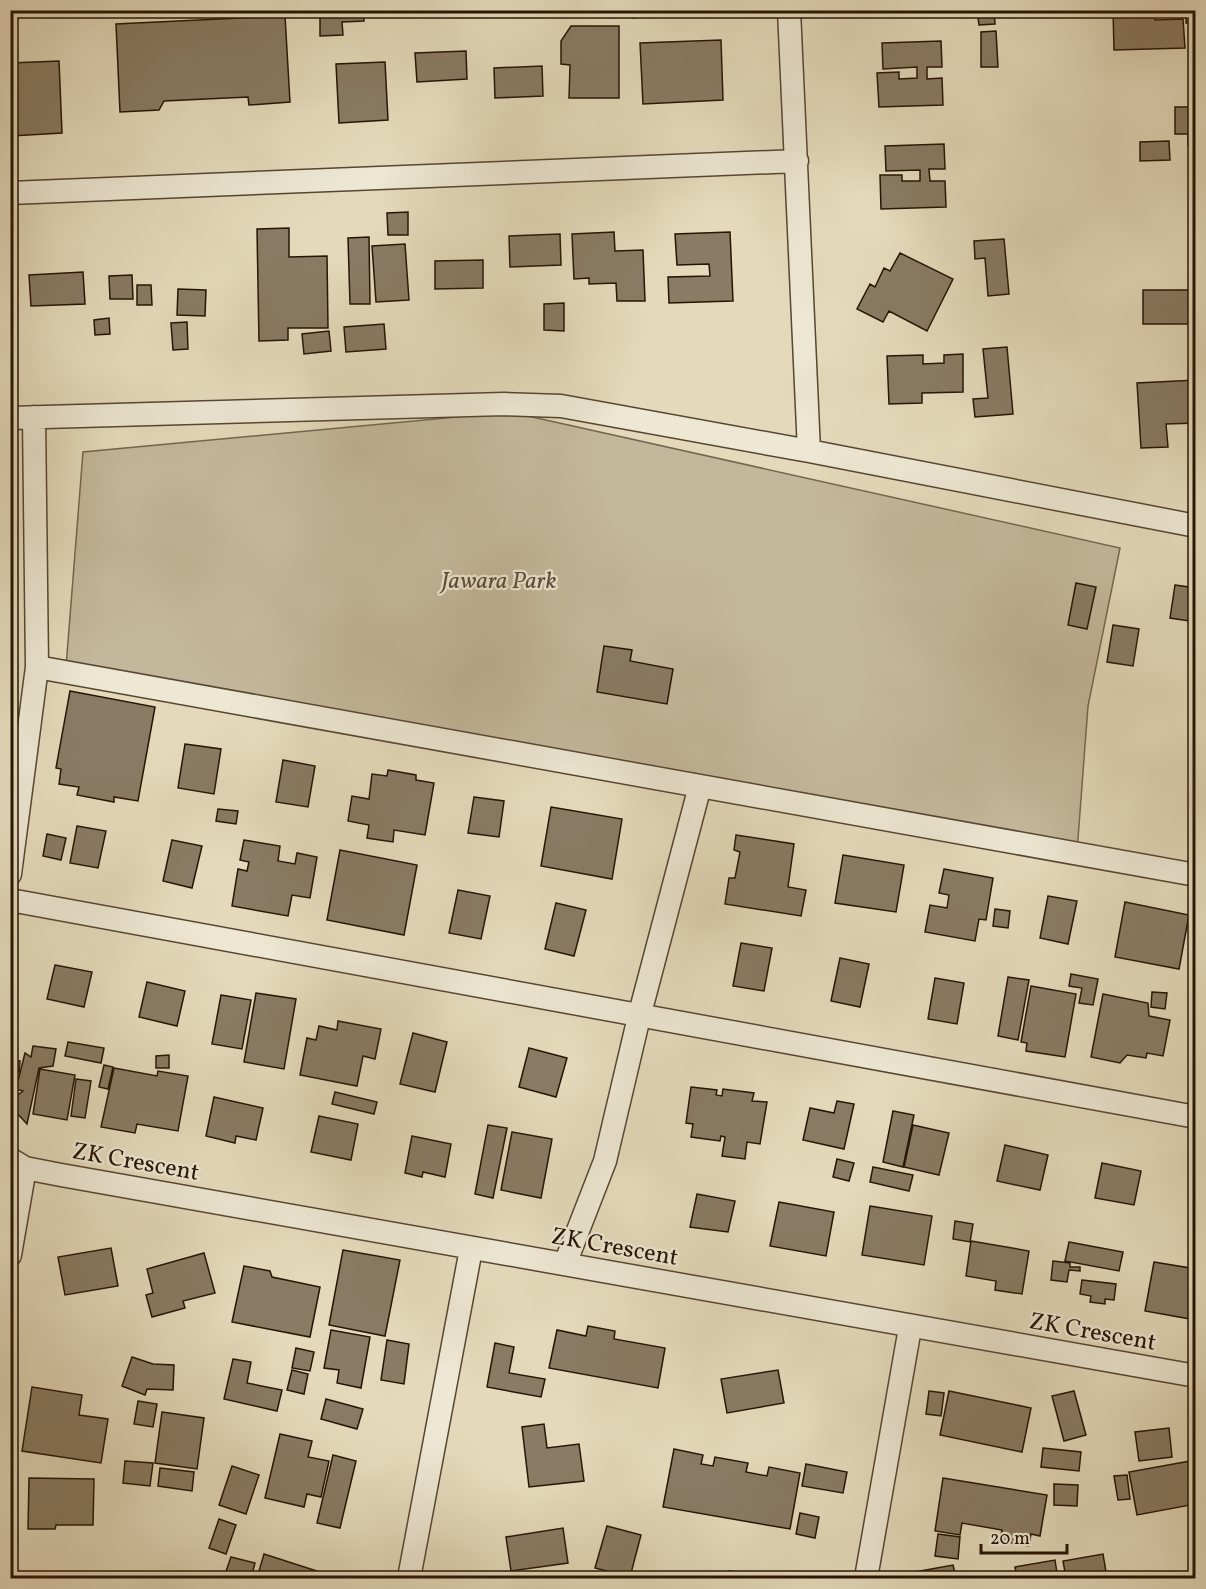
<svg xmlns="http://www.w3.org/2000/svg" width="1206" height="1589" viewBox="0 0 1206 1589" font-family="Vollkorn,serif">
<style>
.green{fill:#c4b89c;stroke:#756650;stroke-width:1.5}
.building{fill:#897b64;stroke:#261405;stroke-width:1.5}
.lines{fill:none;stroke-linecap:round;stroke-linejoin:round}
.minor-casing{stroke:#564632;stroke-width:25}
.minor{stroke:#ede7d3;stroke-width:22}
.labels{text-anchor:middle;stroke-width:4.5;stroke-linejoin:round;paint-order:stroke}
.park-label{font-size:24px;font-style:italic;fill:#5d4d3a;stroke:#ede7d3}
.street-label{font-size:24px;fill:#261405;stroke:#ede7d3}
</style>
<rect width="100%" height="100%" fill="#e4dabb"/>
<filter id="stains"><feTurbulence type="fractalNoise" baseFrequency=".00333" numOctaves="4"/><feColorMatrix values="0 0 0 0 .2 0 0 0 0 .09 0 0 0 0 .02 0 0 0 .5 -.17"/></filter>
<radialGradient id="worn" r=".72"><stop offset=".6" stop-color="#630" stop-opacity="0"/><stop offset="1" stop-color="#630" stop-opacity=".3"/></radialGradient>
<path class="green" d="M510,412L1120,548L1088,706L1077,852L66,667L83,452Z"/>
<path class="building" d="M320,10H364V21L342,22L343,35L320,36Z
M632,10H665V14L633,18Z
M977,10H994L995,24L979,25Z
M1113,10H1155V20L1183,19L1185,48L1114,50Z
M1186,10H1196V23H1186Z
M285,16L290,102L249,105L248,97L164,101L159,110L120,112L116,24Z
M571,26H619V98H569L570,65L561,64V41Z
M996,31L998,67H981V32Z
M721,40L723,100L643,104L640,43Z
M941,41L942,67H927V79L942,78L943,105L879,107L877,73L899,72V79L917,78V67L883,69L882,43Z
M466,51L467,79L417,82L415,53Z
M59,61L62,133L11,136L10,63Z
M385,62L388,120L339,123L336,64Z
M542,66L543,96L495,98L494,68Z
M1175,107H1196V145H1188V134H1175Z
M1169,141L1170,160L1140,161V142Z
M944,144L945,169H929L930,181H945L946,207L881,209L880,175H902V181H920V170L886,171L885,146Z
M408,212V235H388L387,213Z
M289,228V257L327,256L328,328H288V340L259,341L257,229Z
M614,232L615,251L643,250L645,301H617L616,283L589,284V278L574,279L572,234Z
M730,232L733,301L669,303L668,277L710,276L709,264L677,265L675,234Z
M560,234L561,265L510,267L509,236Z
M369,237L370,304H350L348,238Z
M1004,239L1009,294L988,296L985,258L975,259L974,241Z
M405,244L409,300L376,302L372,246Z
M900,253L953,279L927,331L889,311L883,322L857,309L870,284L875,287L884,268L890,271Z
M483,260V288L435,289V261Z
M83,272L85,304L31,306L29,275Z
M132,275L133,299H110L109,276Z
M137,285H151L152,305H137Z
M178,289L206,290L205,316L177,315Z
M1143,290H1196V324H1143Z
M564,303V331L544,330V304Z
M109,318L110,334L95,335L94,320Z
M187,322L188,349L173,350L171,323Z
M384,324L386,349L346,352L344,327Z
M329,331L331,351L304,354L302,334Z
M1007,347L1013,414L975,417L973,399L988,398L983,349Z
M963,354V392L922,393V403L889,404L887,356L923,355V364L944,363V355Z
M1196,380V423L1166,424L1168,447L1141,448L1137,383Z
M1076,583L1096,587L1087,629L1068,625Z
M1175,585L1196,588V622L1170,618Z
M1113,625L1139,629L1133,666L1107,662Z
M604,646L632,650L630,661L673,669L667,704L597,692Z
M70,691L155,707L138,801L114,797V802L77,795L79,787L59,784L61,769L56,768Z
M185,744L221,749L214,794L178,788Z
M283,760L315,766L308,807L276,802Z
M388,770L416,775V780L434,783L425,835L394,830L393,842L367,838L369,825L348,821L352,796L369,799L372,774L387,776Z
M474,797L504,801L499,837L468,833Z
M551,807L622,819L612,879L541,866Z
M218,809L238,811L236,824L216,821Z
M77,826L106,831L98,868L70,863Z
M47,834L66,838L61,860L43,856Z
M736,835L794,844L788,887L806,890L801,916L725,904L729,878H735L740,852L734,850Z
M172,840L202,846L192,888L163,881Z
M244,840L280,846L278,861L295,864L297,853L317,857L310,898L292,895L288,916L232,906L238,869L247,871L249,862L240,860Z
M340,850L417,865L404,935L327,920Z
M843,855L904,865L896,912L835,903Z
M944,869L993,878L986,920L979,919L975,941L925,932L930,905L947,908L949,895L939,893Z
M458,890L490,896L481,939L449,933Z
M1048,896L1077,901L1068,944L1040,938Z
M1125,902L1189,915L1179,969L1115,957Z
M556,903L586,910L574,956L545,949Z
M995,909L1010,911L1008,928L993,926Z
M741,943L772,948L764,991L733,986Z
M840,958L869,964L860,1007L831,1001Z
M55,965L92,972L84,1007L47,999Z
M1071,974L1098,979L1093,1005L1079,1003L1082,988L1069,986Z
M1008,977L1029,980L1018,1040L998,1036Z
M935,978L964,983L957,1024L928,1019Z
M147,982L185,991L177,1026L139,1017Z
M1031,986L1076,994L1065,1057L1026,1051L1027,1043L1021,1042Z
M1152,992L1167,993L1165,1009L1151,1007Z
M256,993L296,999L284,1069L244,1062Z
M1103,994L1148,1003L1149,1016L1170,1020L1163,1056L1147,1053L1146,1058L1127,1055L1120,1063L1091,1057Z
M221,995L251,1000L242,1049L212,1044Z
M338,1021L381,1029L375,1059L363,1056L357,1086L300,1075L307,1038L316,1040L319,1026L337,1030Z
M413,1033L447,1042L435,1092L400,1084Z
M68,1042L104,1048L101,1063L65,1056Z
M33,1046L56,1049L53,1066L39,1068L27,1124L14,1110L15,1097L23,1091L16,1089L25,1053L31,1057Z
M529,1048L567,1058L556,1097L519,1087Z
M169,1055V1068H156V1056Z
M10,1061H20L19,1072L10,1071Z
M104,1065L113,1067L108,1089L99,1087Z
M114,1068L157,1076L158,1071L188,1076L178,1131L137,1124L135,1133L101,1127Z
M40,1069L75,1075L67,1120L33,1114Z
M76,1079L91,1081L85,1118L71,1116Z
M691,1087L717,1090L716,1095L722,1096L723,1089L754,1093L752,1101L767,1102L760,1144L747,1142L745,1159L722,1156L725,1137L721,1136L720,1141L691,1137L693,1124L686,1123Z
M335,1092L377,1102L374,1114L332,1104Z
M214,1097L263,1108L256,1140L236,1136L235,1143L206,1136Z
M837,1101L854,1104L844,1149L803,1140L810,1108L834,1113Z
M893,1111L914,1115L903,1167L883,1162Z
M319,1116L358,1124L351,1160L311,1152Z
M488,1125L507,1128L493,1198L475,1194Z
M913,1125L949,1133L939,1175L904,1167Z
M512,1132L552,1139L541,1198L501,1190Z
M412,1136L451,1144L445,1177L423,1172L422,1177L405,1173Z
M1005,1145L1048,1155L1040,1190L997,1181Z
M837,1159L854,1163L849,1181L833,1177Z
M1102,1163L1141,1171L1134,1205L1095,1198Z
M873,1167L913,1175L909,1191L870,1182Z
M697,1194L735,1201L728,1232L690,1227Z
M779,1202L834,1212L826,1256L770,1246Z
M870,1206L932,1216L924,1265L862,1255Z
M955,1221L973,1224L970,1242L953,1239Z
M971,1241L1029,1251L1022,1294L995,1290L996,1281L966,1276Z
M1069,1242L1123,1252L1119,1271L1065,1261Z
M111,1248L118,1286L65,1295L58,1257Z
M343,1250L400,1260L385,1336L329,1325Z
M204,1253L215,1293L183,1301L185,1308L152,1317L146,1295L153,1293L147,1269Z
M1053,1261L1070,1263V1267H1080V1271L1069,1270L1067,1282L1051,1280Z
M1154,1262L1196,1269V1320L1145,1311Z
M244,1266L270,1271L272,1277L320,1287L310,1337L232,1322Z
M1082,1280L1116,1284L1114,1300L1105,1299V1304L1090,1302L1091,1296L1080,1294Z
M588,1326L615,1331L614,1339L665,1348L658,1388L549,1368L557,1330L586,1336Z
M331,1330L370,1337L361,1388L337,1383L339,1370L324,1368Z
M387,1340L409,1344L404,1384L381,1380Z
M495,1343L514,1347L509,1373L545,1379L541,1397L487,1387Z
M296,1348L314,1352L310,1371L292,1368Z
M132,1357L153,1364L174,1365L173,1390L147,1389L145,1395L122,1386Z
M233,1359L251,1362L247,1383L282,1390L277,1411L224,1399Z
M292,1370L308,1374L304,1394L287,1390Z
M778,1370L784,1403L727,1413L721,1379Z
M32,1387L82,1395L79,1415L108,1419L101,1463L22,1451Z
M929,1391L944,1393L941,1416L926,1414Z
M949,1391L1031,1408L1022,1452L940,1435Z
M1074,1391L1086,1435L1064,1441L1052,1396Z
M326,1399L363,1409L357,1429L321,1419Z
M138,1401L157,1404L153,1427L134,1424Z
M162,1412L204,1418L197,1469L155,1463Z
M544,1424L547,1448L579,1444L584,1481L529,1487L522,1427Z
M1169,1428L1172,1457L1139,1461L1135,1432Z
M280,1434L312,1441L308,1457L329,1461L321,1497L307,1494L304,1507L265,1498Z
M1043,1448L1081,1452L1079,1471L1041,1467Z
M674,1449L703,1455L701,1464L713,1466L715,1457L748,1463L746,1472L767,1476L769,1467L800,1473L790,1529L663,1507Z
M333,1455L356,1461L340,1528L317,1523Z
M1196,1460V1504L1137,1515L1129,1472Z
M125,1461L153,1463L150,1486L123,1483Z
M806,1464L847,1472L843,1493L802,1486Z
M232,1466L259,1475L246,1514L219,1505Z
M160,1468L194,1472L192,1491L158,1486Z
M1127,1475L1130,1499L1118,1500L1114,1476Z
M29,1478L94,1479L93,1525H56L55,1529H28Z
M943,1478L1047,1495L1040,1536L1031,1534L1029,1546L1000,1541L1002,1530L962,1523L960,1535L935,1531Z
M1054,1484L1078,1485L1077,1506L1054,1505Z
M800,1513L819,1517L815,1538L796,1534Z
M219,1519L236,1525L226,1554L209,1548Z
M607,1526L641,1535L630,1577L595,1568Z
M563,1528L568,1563L511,1571L506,1537Z
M938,1534L960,1537L958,1559L935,1556Z
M264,1554L326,1574L324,1578H257Z
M1103,1554L1107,1578H1017L1015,1567L1055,1560L1057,1573L1065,1572L1063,1561Z
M231,1557L255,1563L251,1578L224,1577Z
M953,1565L956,1578H916L914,1572Z
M729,1571L784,1578H728Z"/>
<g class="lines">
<g class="minor-casing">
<path id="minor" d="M789,10L809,451
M10,193L797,161
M10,418L504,404L561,406L809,451L1196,526
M37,667L1196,875
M10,874L37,667L34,417
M10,900L1196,1117
M10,1159L25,1168L61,1175L1196,1376
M10,1255L25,1168
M565,1264L605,1161L639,1017L700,786
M409,1578L471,1249
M866,1578L910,1328"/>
</g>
<use href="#minor" class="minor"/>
</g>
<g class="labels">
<g class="park-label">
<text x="499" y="588">Jawara Park</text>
</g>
<g class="street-label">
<text transform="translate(136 1161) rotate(10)" y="8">ZK Crescent</text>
<text transform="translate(615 1246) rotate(10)" y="8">ZK Crescent</text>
<text transform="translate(1093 1331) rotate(10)" y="8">ZK Crescent</text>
</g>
</g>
<rect width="1206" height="1589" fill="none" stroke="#e4dabb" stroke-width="36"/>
<rect x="12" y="12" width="1182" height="1565" fill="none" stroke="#261405" stroke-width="3"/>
<rect x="18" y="18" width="1170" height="1553" fill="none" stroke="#261405" stroke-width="1.5"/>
<path d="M981 1544v9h86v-9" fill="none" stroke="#261405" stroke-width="3"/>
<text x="990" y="1544" font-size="18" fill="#261405" stroke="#ede7d3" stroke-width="4.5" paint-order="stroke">20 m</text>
<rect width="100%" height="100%" filter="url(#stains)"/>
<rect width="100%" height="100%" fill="url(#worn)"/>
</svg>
